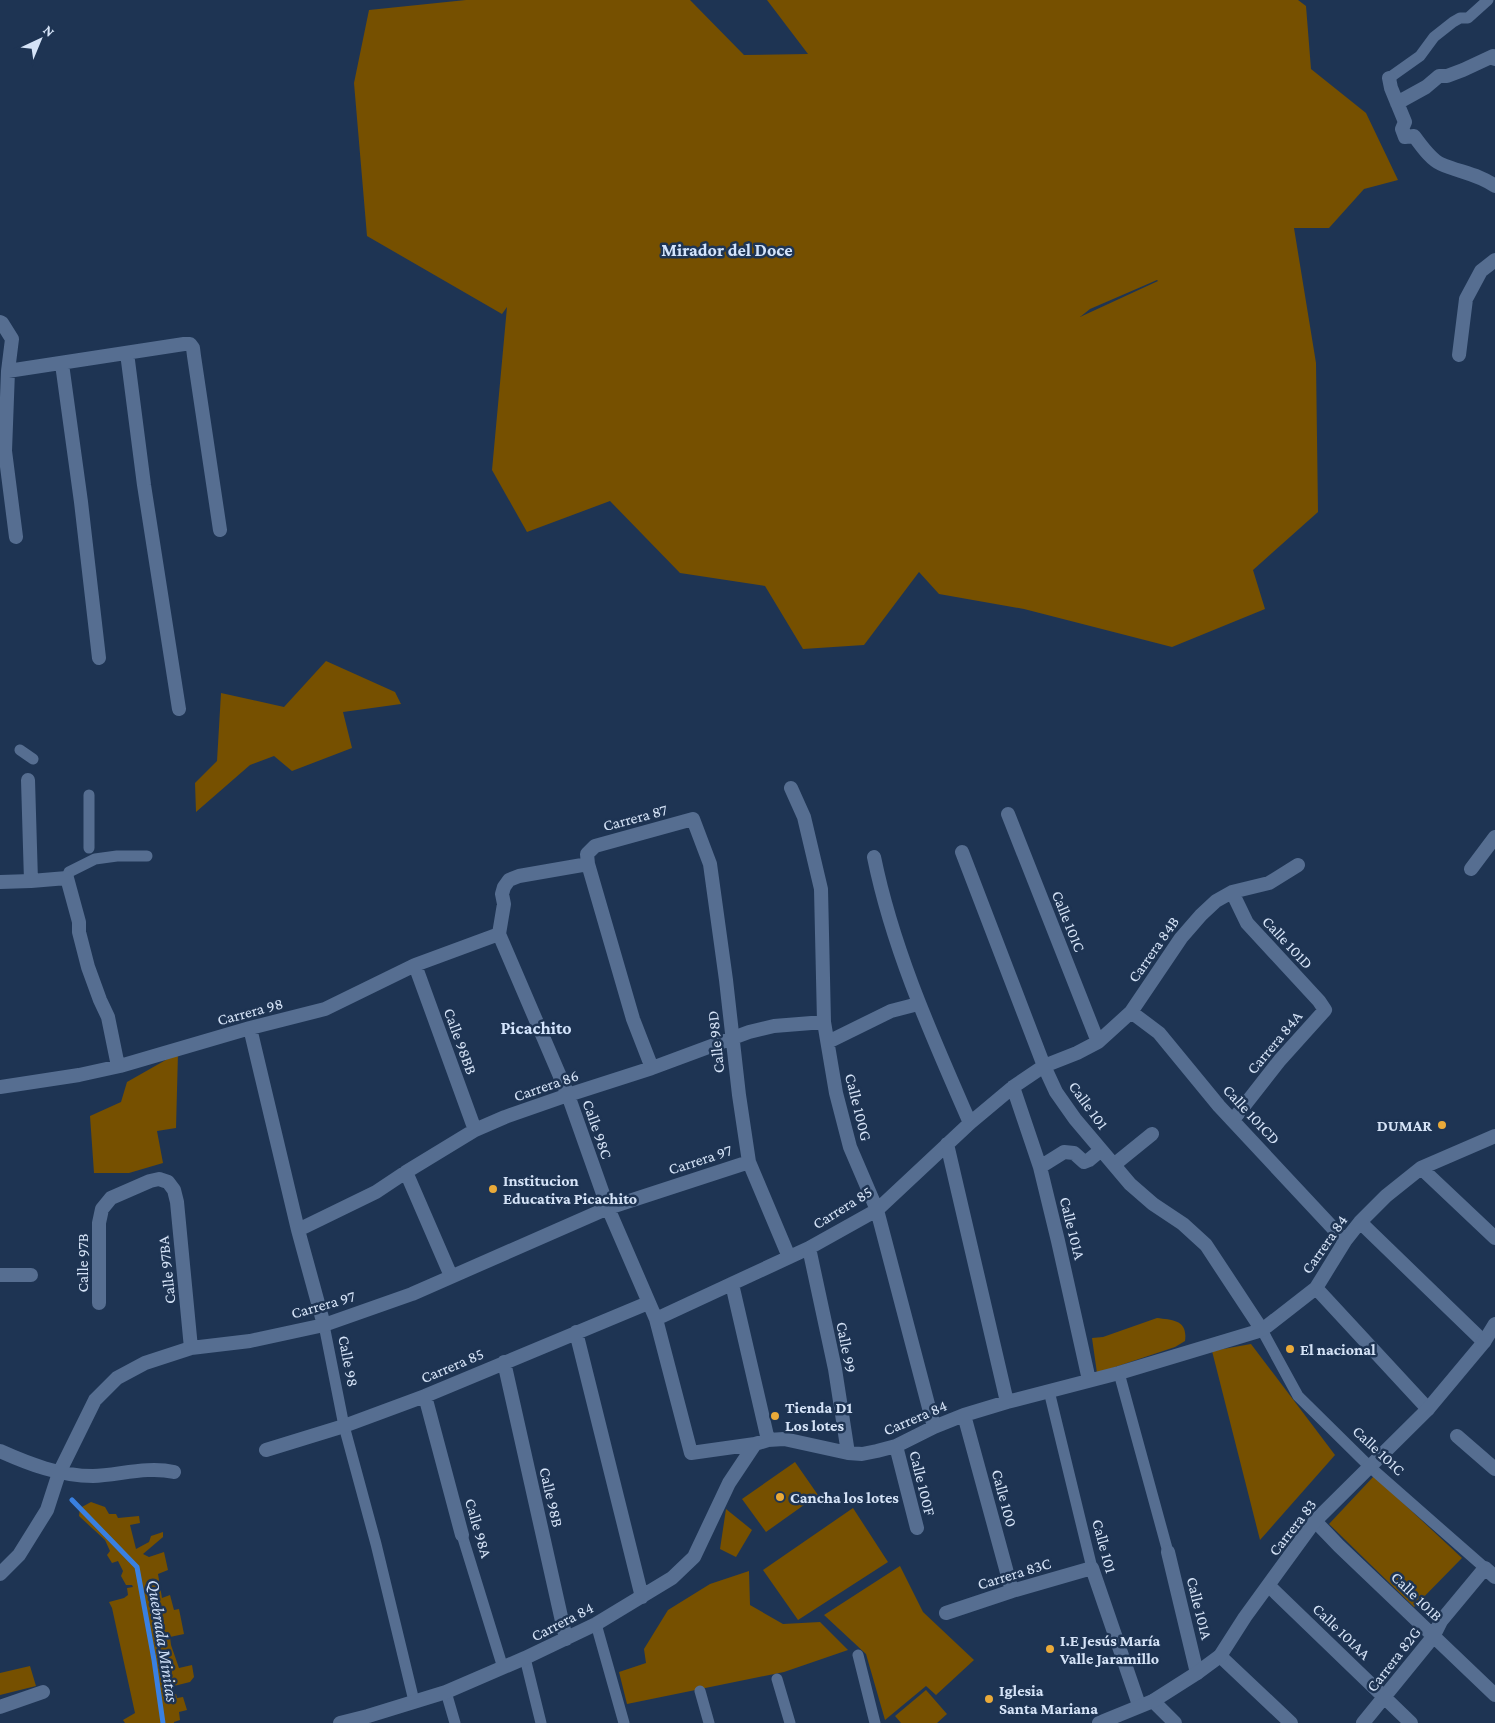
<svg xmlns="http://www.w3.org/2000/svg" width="1495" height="1723" viewBox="0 0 1495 1723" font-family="'Crimson Pro',serif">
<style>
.green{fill:#765000;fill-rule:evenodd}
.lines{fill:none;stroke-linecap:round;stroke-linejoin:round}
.stream{stroke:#3980e1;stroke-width:5}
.pedestrian{stroke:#566e91;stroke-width:11}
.minor{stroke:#566e91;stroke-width:14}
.tertiary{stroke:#566e91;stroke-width:14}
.poi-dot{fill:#eaaa39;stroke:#1e3453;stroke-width:2}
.labels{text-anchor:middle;stroke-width:5;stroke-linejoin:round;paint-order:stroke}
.street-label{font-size:16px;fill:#d5e3f7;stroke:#1e3453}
.poi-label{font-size:16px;font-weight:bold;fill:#d5e3f7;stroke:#1e3453;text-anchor:start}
.neighbourhood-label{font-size:18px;font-weight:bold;fill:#d3e4fc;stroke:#1e3453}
.water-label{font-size:18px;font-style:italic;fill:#ccddf6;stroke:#1e3453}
</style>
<rect width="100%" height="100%" fill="#1e3453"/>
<path class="green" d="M466,0H690L744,55L808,54L767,0H1298L1306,6L1311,69L1366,113L1398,180L1364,189L1329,228H1294L1316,363L1318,512L1253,570L1265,609L1172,647L1024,609L939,594L919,572L864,645L803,649L765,586L680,573L610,501L527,532L492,470L507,307L502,314L367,236L354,83L369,10ZM1157,280L1158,281L1080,317L1090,309Z
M326,661L395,692L401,704L343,712L352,748L292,771L274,756L250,765L196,812L195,783L217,761L221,693L284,707Z
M178,1053L176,1128L157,1131L163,1163L129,1173H94L90,1116L121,1102L127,1082Z
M1157,1318C1173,1320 1188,1320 1185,1341L1175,1347L1097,1373L1092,1338L1103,1337Z
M1251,1344L1335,1455L1260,1540L1212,1351Z
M795,1462L818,1495L766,1532L742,1499Z
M1374,1476L1462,1558L1414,1607L1329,1524Z
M91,1502L105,1507L109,1514H116L118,1518L139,1516L140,1523L130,1525L136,1549L149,1542L151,1536L163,1532V1537L143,1554L149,1557L164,1552L168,1570L158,1574L162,1598L170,1595L174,1610L179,1609L184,1634L170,1637L171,1645L179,1668L192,1665L194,1677L190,1682L170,1687L172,1694H176L177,1698L183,1697L187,1710L179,1712L180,1720L174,1722V1723H125L123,1720L135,1713L112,1608L109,1602L124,1598L128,1595L127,1588L133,1587L132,1585H126L121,1576L123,1571L118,1561L112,1563L107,1555L110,1551L105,1540L79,1516L80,1508Z
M853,1508L888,1562L798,1620L763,1570Z
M726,1509L752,1530L736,1557L720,1549Z
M900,1566L923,1612L974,1660L936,1695L926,1686L885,1720L866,1654L824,1615Z
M749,1571L750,1605L783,1624L820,1622L848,1650L784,1672L627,1704L619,1672L646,1663L644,1649L668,1610L710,1584Z
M30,1666L36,1686L0,1695V1673Z
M926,1690L947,1714L937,1723H901L895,1716Z"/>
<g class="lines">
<path class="stream" d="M72,1500L137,1567L154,1660L163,1723"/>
<path class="pedestrian" d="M1389,78L1420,56L1434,37L1453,22L1460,18H1468L1488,0
M20,750L33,759
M89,848V795
M67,878L69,872L95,859L117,856H147
M324,1325L344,1426L376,1544L414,1701
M1262,1330L1298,1396L1370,1467L1485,1568
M1119,1373L1168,1552
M1049,1391L1092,1568
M462,1535L503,1668
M596,1624L624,1723
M858,1655L875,1723
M525,1658L541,1723
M777,1679L790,1723
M700,1691L709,1723
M446,1692L455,1723"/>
<path class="minor" d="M1389,78L1391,88L1405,122L1402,129L1405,137L1414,136C1421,145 1430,159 1441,164C1459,172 1479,174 1495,186
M1397,103L1426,87L1439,76H1447L1463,70L1493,56L1495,59
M0,322L2,323L12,339L8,371L184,344H190L193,348L194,356L220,530
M127,353L144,485L179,709
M1459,355L1466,299L1481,271L1495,260
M62,364L81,502L99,658
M8,371L5,451L16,537
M791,788L804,817L821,889L824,1022L836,1093L850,1147L877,1210L934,1427
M1008,814L1098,1042
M962,852L1044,1066L1056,1092L1075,1119L1130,1184L1153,1204L1183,1224L1206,1245L1262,1330
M874,857C893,950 932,1036 970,1123
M588,864L633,1019L652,1068
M1471,869L1495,837
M31,881L67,878L79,922V932L88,967L100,1000L108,1017L118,1066
M0,882L31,881L28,780
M1232,892L1247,923L1319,1001L1325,1010L1280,1060L1233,1120
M415,965L475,1130
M1131,1012L1159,1033L1219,1106L1345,1241
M250,1028L298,1230L324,1325
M828,1042L891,1011L918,1004
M0,1087L79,1075L120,1066L250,1028L325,1009L415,965L499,934
M1013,1087L1040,1167L1058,1241L1089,1380
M947,1144L1007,1402
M1115,1164L1152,1134
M1040,1167L1064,1152L1074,1153L1084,1162L1089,1160L1101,1150
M1421,1168L1495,1238
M406,1172L451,1276
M1360,1222L1484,1342
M298,1230L376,1192L406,1172L475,1130L505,1117L568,1095L652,1068L749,1032L774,1026L824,1022
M809,1248L835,1369L848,1453
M0,1275H31
M732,1284L768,1440
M1316,1288L1428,1409
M99,1303V1223L102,1209L111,1198L150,1181L159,1179L168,1182L174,1190L177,1202L191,1348
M656,1319L809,1248L877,1210L970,1123L1013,1087L1044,1066L1077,1053L1098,1042L1131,1012L1181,938L1201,915L1216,901L1232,892L1269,883L1298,865
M576,1332L642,1597
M504,1362L566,1639
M425,1396L462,1535
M964,1415L1012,1591
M1457,1436L1495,1469
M755,1444L691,1453L656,1319L608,1208L568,1095L499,934L504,904L502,894L504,887L509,880L519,876L588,864L587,854L595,846L693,819L710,864L726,980L739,1095L749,1162L789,1257
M896,1446L917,1528
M266,1450L344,1426L425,1396L648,1303
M0,1451C29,1464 60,1476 93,1476C119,1475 148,1466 174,1472
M1315,1521L1339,1546L1495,1695
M1168,1552L1197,1673
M0,1574L19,1555L47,1510L59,1473L95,1400L117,1378L145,1363L191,1348L250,1341L324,1325L412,1294L608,1208L749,1162
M1269,1586L1411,1723
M946,1613L1012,1591L1092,1568L1139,1705
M1220,1656L1291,1723
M1153,1701L1175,1723
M0,1707L43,1692
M340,1723L368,1716L446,1692L525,1658L596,1624L672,1578L694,1557L729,1483L755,1444L768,1440L784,1439L848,1453L862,1454L877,1451L896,1446L934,1427L964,1415L1007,1402L1119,1373L1262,1330L1316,1288L1345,1241L1360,1222L1386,1196L1421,1168L1495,1136
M1363,1723L1433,1637L1441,1621L1485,1568L1495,1577"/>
<path class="tertiary" d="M1099,1723L1153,1701L1197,1673L1220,1656L1245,1617L1315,1521L1428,1409L1484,1342L1495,1324"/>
</g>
<g class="poi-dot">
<circle cx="1442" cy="1125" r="5"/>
<circle cx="493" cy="1189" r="5"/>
<circle cx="1290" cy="1349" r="5"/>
<circle cx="775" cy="1416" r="5"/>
<circle cx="780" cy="1497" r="5"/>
<circle cx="1050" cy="1649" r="5"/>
<circle cx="989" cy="1699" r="5"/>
</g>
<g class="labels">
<g class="street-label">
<text transform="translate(635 817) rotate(-15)" y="6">Carrera 87</text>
<text transform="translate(1069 921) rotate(68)" y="6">Calle 101C</text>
<text transform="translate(1288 942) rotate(47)" y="6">Calle 101D</text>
<text transform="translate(1153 949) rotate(-55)" y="6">Carrera 84B</text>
<text transform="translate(250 1011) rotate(-15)" y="6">Carrera 98</text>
<text transform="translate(461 1041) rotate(70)" y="6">Calle 98BB</text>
<text transform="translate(715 1042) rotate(-96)" y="6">Calle 98D</text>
<text transform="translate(1274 1042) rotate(-50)" y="6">Carrera 84A</text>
<text transform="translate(546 1085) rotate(-19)" y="6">Carrera 86</text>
<text transform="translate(1089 1105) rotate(54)" y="6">Calle 101</text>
<text transform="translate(859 1107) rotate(76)" y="6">Calle 100G</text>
<text transform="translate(1252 1114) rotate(47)" y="6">Calle 101CD</text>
<text transform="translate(598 1129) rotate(71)" y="6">Calle 98C</text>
<text transform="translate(700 1159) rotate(-18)" y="6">Carrera 97</text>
<text transform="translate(842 1207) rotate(-32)" y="6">Carrera 85</text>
<text transform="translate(1073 1228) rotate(76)" y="6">Calle 101A</text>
<text transform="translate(1324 1244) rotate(-55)" y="6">Carrera 84</text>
<text transform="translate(82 1263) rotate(-90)" y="6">Calle 97B</text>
<text transform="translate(166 1270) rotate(-96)" y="6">Calle 97BA</text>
<text transform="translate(323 1304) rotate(-16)" y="6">Carrera 97</text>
<text transform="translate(847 1347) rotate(79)" y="6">Calle 99</text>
<text transform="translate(349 1361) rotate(79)" y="6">Calle 98</text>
<text transform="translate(452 1365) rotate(-23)" y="6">Carrera 85</text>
<text transform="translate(915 1417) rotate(-23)" y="6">Carrera 84</text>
<text transform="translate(1379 1450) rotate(43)" y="6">Calle 101C</text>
<text transform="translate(923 1483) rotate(76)" y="6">Calle 100F</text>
<text transform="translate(552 1497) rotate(77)" y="6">Calle 98B</text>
<text transform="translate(1005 1498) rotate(75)" y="6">Calle 100</text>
<text transform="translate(1292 1527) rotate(-52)" y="6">Carrera 83</text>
<text transform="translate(479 1528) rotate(74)" y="6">Calle 98A</text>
<text transform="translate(1105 1546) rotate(75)" y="6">Calle 101</text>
<text transform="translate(1014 1573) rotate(-17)" y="6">Carrera 83C</text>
<text transform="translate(1417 1596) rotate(44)" y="6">Calle 101B</text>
<text transform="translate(1200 1608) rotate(76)" y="6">Calle 101A</text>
<text transform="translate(562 1621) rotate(-27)" y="6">Carrera 84</text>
<text transform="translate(1342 1631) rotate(44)" y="6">Calle 101AA</text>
<text transform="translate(1393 1659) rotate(-52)" y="6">Carrera 82G</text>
</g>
<g class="poi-label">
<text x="1432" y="1131" text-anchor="end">DUMAR</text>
<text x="503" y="1186">Institucion<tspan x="503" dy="18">Educativa Picachito</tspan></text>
<text x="1300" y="1355">El nacional</text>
<text x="785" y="1413">Tienda D1<tspan x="785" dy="18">Los lotes</tspan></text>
<text x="790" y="1503">Cancha los lotes</text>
<text x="1060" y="1646">I.E Jesús María<tspan x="1060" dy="18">Valle Jaramillo</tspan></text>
<text x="999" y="1696">Iglesia<tspan x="999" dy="18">Santa Mariana</tspan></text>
</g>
<g class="neighbourhood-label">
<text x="727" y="256">Mirador del Doce</text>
<text x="536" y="1034">Picachito</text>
</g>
<g class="water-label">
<text transform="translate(163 1641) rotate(81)" y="6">Quebrada Minitas</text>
</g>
</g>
<g transform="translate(40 40) rotate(44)" stroke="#1e3453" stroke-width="4" paint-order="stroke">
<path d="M0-4L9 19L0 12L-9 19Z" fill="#d5e3f7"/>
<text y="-8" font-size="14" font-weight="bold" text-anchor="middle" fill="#d5e3f7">N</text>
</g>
</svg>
